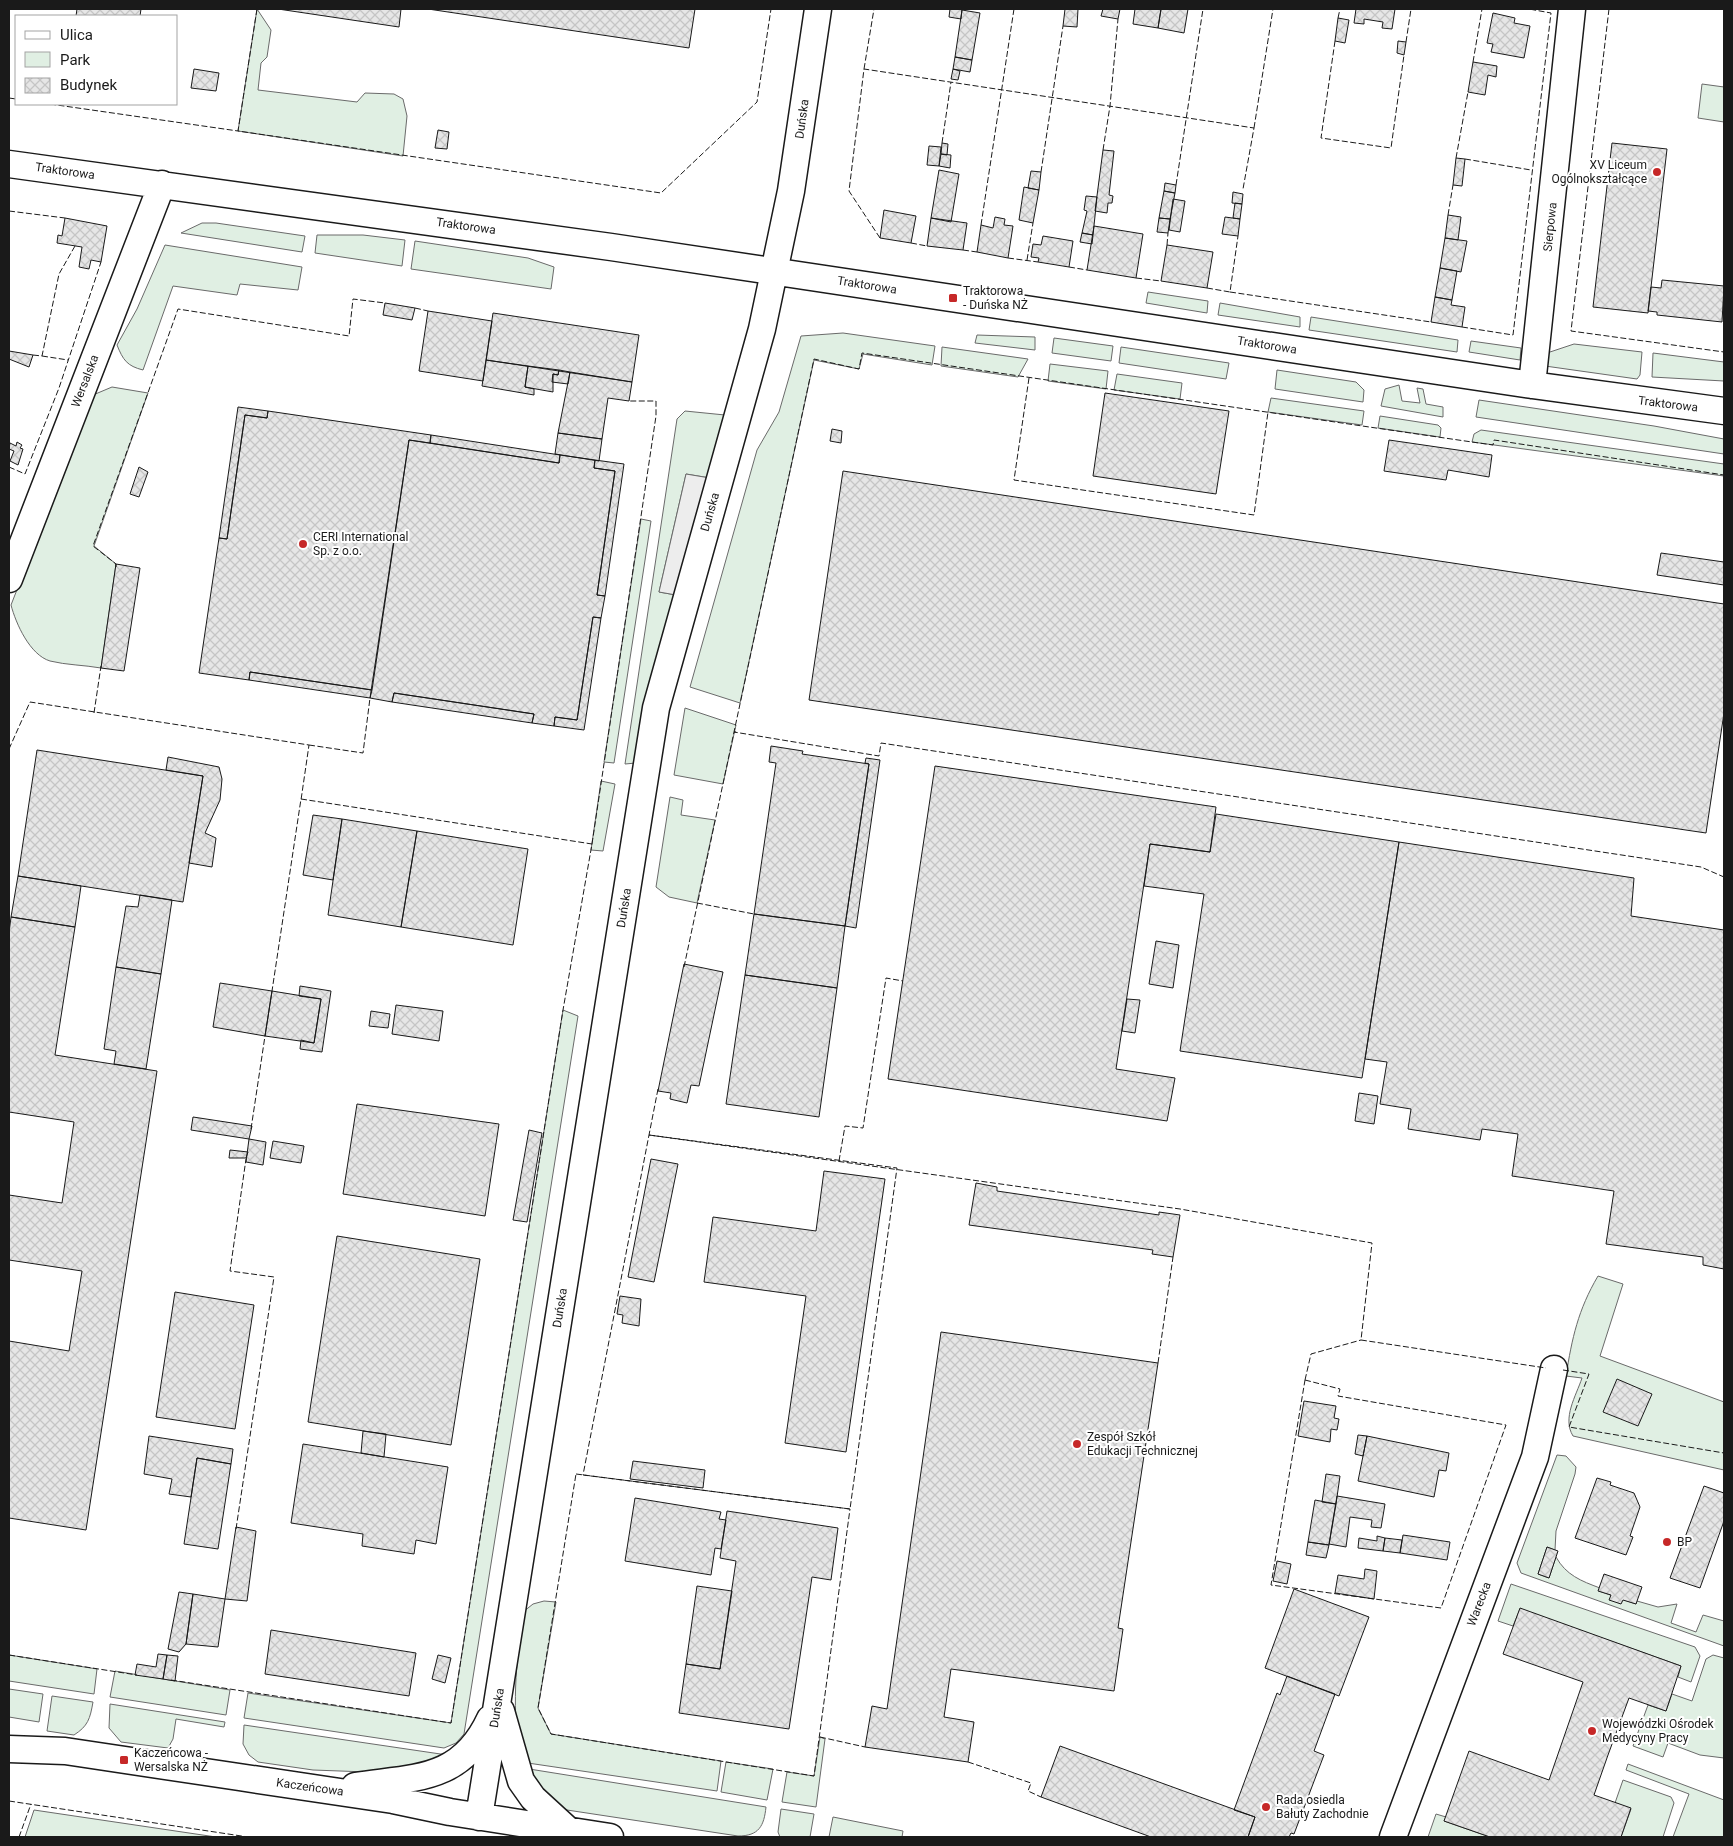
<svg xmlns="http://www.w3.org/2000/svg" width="1733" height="1846" viewBox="0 0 1733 1846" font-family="Roboto,sans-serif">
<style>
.green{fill:#e0efe3;stroke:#6a6a6a}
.parking{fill:#ededed;stroke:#6a6a6a}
.building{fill:url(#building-cross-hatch);stroke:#1a1a1a}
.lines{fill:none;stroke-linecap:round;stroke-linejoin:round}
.minor-casing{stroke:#1a1a1a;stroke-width:29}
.minor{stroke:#fff;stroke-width:26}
.fence{stroke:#1a1a1a;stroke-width:1;stroke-dasharray:6 2.5;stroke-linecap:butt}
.poi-dot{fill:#c62828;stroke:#fff;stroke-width:2}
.labels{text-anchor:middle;stroke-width:4;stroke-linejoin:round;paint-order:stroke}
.street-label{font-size:12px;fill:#1a1a1a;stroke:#fff}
.poi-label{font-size:12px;fill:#1a1a1a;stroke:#fff;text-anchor:start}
</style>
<defs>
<pattern id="building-cross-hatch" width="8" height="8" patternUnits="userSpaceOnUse" patternTransform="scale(1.25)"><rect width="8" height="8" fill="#e6e6e6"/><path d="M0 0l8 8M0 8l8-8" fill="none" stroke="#c5c5c5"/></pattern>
</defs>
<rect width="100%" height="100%" fill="#fff"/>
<path class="green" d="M257,9L271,30L267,57L261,63L258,90L357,102L365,93L394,94L403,99L407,116L403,156L238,131Z
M1702,84L1724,87V122L1698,118Z
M202,223H216L305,236L302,252L181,233Z
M317,235H363L405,240L402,266L315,253Z
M415,241L528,258L554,267L551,289L411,269Z
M165,245L302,267L298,290L240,284L237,295L173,286L143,370C127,366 123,360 117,345L137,309Z
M1148,292L1208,301L1207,313L1146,303Z
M1220,303L1300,317V327L1218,315Z
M1311,317L1458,340L1457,352L1309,330Z
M843,333L935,346L932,365L863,354L859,369L814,360L740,703L690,687L757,450L779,412L801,336Z
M977,335L1035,337V350L975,343Z
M1054,338L1113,346L1111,361L1052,353Z
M1471,341L1521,348L1520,360L1469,352Z
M1574,344L1642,352L1640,375L1637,379L1545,366L1547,353Z
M942,347L1028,359L1018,377L941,366Z
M1121,347L1229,363L1226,379L1119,363Z
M1653,353L1724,362V381L1652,377Z
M1050,364L1108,371L1106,389L1048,381Z
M1277,370L1356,382L1364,390L1363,402L1275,389Z
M1117,374L1182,383L1180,399L1114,390Z
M1399,385L1402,401L1420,403L1417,388L1423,389L1426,404L1443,407V417L1381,406L1385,389Z
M112,387L148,393L94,546L116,564L101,668C84,665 66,665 50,661C30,655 16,624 11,605L93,395Z
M1271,398L1364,411L1362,425L1268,412Z
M1479,400L1654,426L1724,439V454L1476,417Z
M685,411L725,415L710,478L686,474L659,592L676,595L636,763L625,764L677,419Z
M1380,416L1438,425L1441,428L1440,437L1378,428Z
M1481,430L1724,464V476L1472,442L1474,434Z
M641,519L651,521L614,763L604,762Z
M685,708L736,725L723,784L674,775Z
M601,781L615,784L603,851L591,850Z
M670,797L683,800L681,815L715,820L697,903L669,897L656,887Z
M563,1010L578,1016L464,1734L456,1743L444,1748L244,1718L248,1693L451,1723Z
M1598,1276L1623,1284L1600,1356L1724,1402V1470L1573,1436C1562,1418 1576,1396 1582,1378L1566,1376C1572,1338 1578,1310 1598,1276Z
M1557,1455L1566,1456L1576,1467L1575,1474L1556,1531L1555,1550L1547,1547L1538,1574L1549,1578L1556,1557C1566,1575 1581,1581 1600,1588L1599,1591L1636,1604L1637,1601L1658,1607L1677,1604L1671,1623L1696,1632L1703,1615L1724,1621V1646L1521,1573L1517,1563Z
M1511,1584L1695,1647L1700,1656L1691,1682L1678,1677L1681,1666L1520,1609L1513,1626L1498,1621Z
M544,1601L556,1602L538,1708L551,1734L721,1761L717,1791L521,1762C511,1711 516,1663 523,1612L533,1604Z
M9,1655L97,1669L94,1694L9,1681Z
M1713,1655L1724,1658V1758L1700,1755L1668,1743L1663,1757L1633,1746L1648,1705L1666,1711L1672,1694L1692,1701L1706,1659Z
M115,1671L230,1690L226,1715L110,1697Z
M9,1689L43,1694L39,1722L9,1717Z
M52,1696L93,1702C90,1719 88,1726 74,1735L47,1731Z
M110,1704L225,1722L224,1727L176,1719L173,1739L168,1748L121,1742L109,1728Z
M244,1725L454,1756L445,1762L367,1772L313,1770L258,1762L249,1755L243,1744Z
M820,1737L825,1739L816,1807L782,1802L787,1772L814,1776Z
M726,1762L773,1769L767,1800L721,1792Z
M1628,1764L1724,1800V1837H1673L1689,1794L1626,1770Z
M523,1768L766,1807C764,1826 759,1836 738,1836L567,1810L551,1803Z
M1623,1780L1671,1797L1674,1803L1663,1837H1621L1631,1809L1615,1803Z
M781,1809L814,1814L810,1837H780L778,1832Z
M34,1810L216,1837H25Z
M1436,1814L1446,1817L1444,1821L1490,1837H1428Z
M833,1817L903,1831L902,1837H829Z"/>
<path class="parking" d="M686,474L710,478L676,595L659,592Z"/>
<path class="building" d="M77,9H141L140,16H76Z
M278,9H401L399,27Z
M428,9H695L689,48Z
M950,9H962L961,19L949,17Z
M1065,9H1078L1077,27L1063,26Z
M1103,9H1120L1118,19L1101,16Z
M1135,9H1161L1158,28L1133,24Z
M1161,9H1188L1184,33L1158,28Z
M1356,9H1395L1392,29L1382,28L1383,22L1364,19V24L1354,23Z
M962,10L980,13L972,60L955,57Z
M1493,13L1515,18L1514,23L1530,26L1524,58L1491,52L1493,44L1487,43Z
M1338,18L1349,20L1345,43L1335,41Z
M1398,41L1406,42L1404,55L1397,53Z
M955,57L972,60L970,72L953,69Z
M1473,62L1497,66L1496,77L1488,75L1485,95L1468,92Z
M194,69L219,73L216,91L191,88Z
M953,69L960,71L958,80L951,79Z
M438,130L449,132L447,149L435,148Z
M942,143L948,144L947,155L941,154Z
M1612,143L1667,149L1648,313L1593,307Z
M929,146L941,147L939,166L927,165Z
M1103,150L1114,151L1109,195L1113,196L1112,203H1108L1107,213L1095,211Z
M941,154L951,155L950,168L939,166Z
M1456,158L1465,159L1462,186L1453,185Z
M939,170L959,174L951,222L931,218Z
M1031,171L1041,172L1039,190L1028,188Z
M1165,183L1176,185L1175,193L1164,191Z
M1024,187L1039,190L1033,223L1019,220Z
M1164,191L1175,193L1170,219L1159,218Z
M1233,192L1243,194L1242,204L1232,203Z
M1086,196L1097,197L1093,235L1082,233L1087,211L1084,210Z
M1173,199L1185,201L1180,232L1169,230Z
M1235,203L1242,204L1240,219L1233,218Z
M884,210L916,216L911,243L880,238Z
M1448,215L1461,217L1458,240L1445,238Z
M995,217L1005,219L1004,225L1013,226L1008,258L977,252L981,225L993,228Z
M1225,217L1240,219L1238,236L1222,234Z
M65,218L107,226L101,262L91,260L89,269L79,267L82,247L57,243L58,235L62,236Z
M931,218L967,223L963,250L927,246Z
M1159,218L1170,219L1168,233L1157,232Z
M1094,226L1143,234L1136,278L1087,270Z
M1082,233L1093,235L1092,244L1080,242Z
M1043,236L1073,241L1069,267L1038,262L1039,258L1031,257L1033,244L1041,245Z
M1445,238L1467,241L1461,272L1440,268Z
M1167,245L1213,252L1207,288L1161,281Z
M1440,268L1457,271L1452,300L1435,297Z
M1662,280L1724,286L1722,322L1657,315V312L1648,311L1651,287L1661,288Z
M1435,297L1452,300L1451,305L1465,307L1462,327L1431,322Z
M385,303L415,308L412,320L383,315Z
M428,311L492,321L483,381L419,371Z
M493,313L639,335L632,382L486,360Z
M9,351L33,355L29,367L9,359Z
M486,360L528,366L525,387L534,389V395L482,386Z
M528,366L559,370L558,375L553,374V392L525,387Z
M559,370L570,372L568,384L552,382L553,374L558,375Z
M570,372L632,382L629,401L608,398L602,439L558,433Z
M1105,393L1229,411L1216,494L1093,476Z
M238,407L268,411L267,418L245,415L227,539L219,538Z
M268,411L431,435L430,443L409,440L372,690L250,672L249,680L199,673L219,538L227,539L245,415L267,418Z
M832,429L842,431L841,443L830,441Z
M558,433L602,439L599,461L555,454Z
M431,435L560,455L559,463L430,443Z
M409,440L559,463L560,455L595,460L594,468L615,471L597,595L605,596L601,618L593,617L577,720L555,717L554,726L532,723L534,714L394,693L392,702L370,698Z
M1389,440L1492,455L1489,477L1448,470L1446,480L1384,471Z
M17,442L22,445L20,448L23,449L18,465L10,461L14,451L9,449L10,443L16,446Z
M595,460L624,464L605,596L597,595L615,471L594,468Z
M139,467L148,472L139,497L130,494Z
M843,471L1724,604V713L1706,833L809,700Z
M1661,553L1724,562V585L1657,575Z
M116,564L140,568L124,671L101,668Z
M593,617L601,618L584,730L554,726L555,717L577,720Z
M250,672L372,690L370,698L249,680Z
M394,693L534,714L532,723L392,702Z
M771,746L803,751L802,754L869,764L845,926L754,914L776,763L769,762Z
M37,750L203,776L183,902L18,876Z
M168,757L219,767L222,779L220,800L205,833L216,838L212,867L189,863L203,776L166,770Z
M866,758L880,760L856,928L845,926L869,764L865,763Z
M935,766L1216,807L1210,852L1150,844L1116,1069L1175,1078L1167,1121L888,1079Z
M1216,814L1399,842L1362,1078L1180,1051L1204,894L1144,886L1150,844L1210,852Z
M313,815L342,819L333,880L303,875Z
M342,819L417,831L401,927L328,915Z
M417,831L528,849L513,945L401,927Z
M1399,842L1634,878L1631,916L1724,930V1269L1703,1265V1257L1606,1244L1614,1191L1512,1176L1518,1134L1482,1129L1480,1140L1408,1129L1411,1109L1380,1104L1387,1062L1365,1059Z
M18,876L81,886L75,927L11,917Z
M140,895L172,900L161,974L116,967L126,906L138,907Z
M754,914L845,926L837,988L745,975Z
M11,917L75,927L55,1055L157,1071L86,1530L9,1518V1341L69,1351L82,1271L9,1260V1195L62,1203L74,1122L9,1112V933Z
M1156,941L1179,945L1173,988L1149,984Z
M684,964L723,972L699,1086L691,1085L687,1103L670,1099L671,1093L658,1091Z
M116,967L161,974L146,1069L114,1064L116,1051L104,1049Z
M745,975L837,988L819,1117L726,1104Z
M220,983L272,991L265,1036L213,1027Z
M300,986L331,991L322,1052L300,1049L301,1040L314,1043L321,999L299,996Z
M272,991L321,999L314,1043L265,1036Z
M1127,999L1140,1000L1135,1033L1122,1031Z
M396,1005L443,1011L439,1041L392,1034Z
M371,1011L390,1014L388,1028L369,1026Z
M1359,1093L1378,1096L1374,1124L1355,1121Z
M357,1104L499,1124L485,1216L343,1194Z
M193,1117L252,1126L249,1139L191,1130Z
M529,1130L542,1133L527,1222L513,1220Z
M249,1139L266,1142L263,1165L246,1162Z
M273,1141L304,1146L301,1163L270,1158Z
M230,1150L248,1152L246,1158H229Z
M651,1159L678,1164L654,1282L628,1277Z
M824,1171L885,1179L846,1452L785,1443L806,1296L704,1282L713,1217L816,1231Z
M976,1183L997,1187V1191L1159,1215V1212L1180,1215L1173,1257L1152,1254L1153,1250L969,1225Z
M337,1236L480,1259L451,1445L308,1422Z
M175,1292L254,1305L235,1429L156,1417Z
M620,1296L641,1299L639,1326L622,1323L623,1315L617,1314Z
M941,1332L1158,1363L1118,1628L1123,1629L1114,1691L951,1669L944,1717L974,1722L968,1762L865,1747L872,1706L887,1709Z
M1617,1379L1652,1394L1638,1426L1603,1412Z
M1304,1401L1336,1406L1334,1418L1339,1419L1337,1430L1331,1429L1330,1442L1298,1436Z
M363,1431L386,1434L384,1457L361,1453Z
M1358,1435L1367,1436L1363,1456L1355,1454Z
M149,1436L233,1449L231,1464L197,1458L191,1497L169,1494L172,1479L144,1474Z
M1367,1436L1449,1453L1446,1471L1439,1470L1434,1497L1358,1481Z
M303,1444L448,1467L436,1544L416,1540L414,1554L362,1546L363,1534L291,1523Z
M197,1458L231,1464L218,1549L184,1544Z
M633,1461L705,1470L703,1488L630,1479Z
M1326,1474L1340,1476L1336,1504L1322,1502Z
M1597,1478L1611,1482L1610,1485L1634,1493L1640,1507L1630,1536L1633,1537L1626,1555L1575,1538Z
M1704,1486L1724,1493V1521L1700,1588L1670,1578Z
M1337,1496L1385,1504L1381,1528L1371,1527L1372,1520L1350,1517L1346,1547L1329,1544Z
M635,1498L721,1512L719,1519L726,1520L721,1549L715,1548L711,1575L625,1561Z
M1315,1500L1336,1504L1329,1545L1308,1542Z
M727,1511L838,1528L831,1580L812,1577L789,1729L679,1713L686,1664L720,1669L736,1561L720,1558Z
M236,1527L256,1531L247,1601L225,1599Z
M1403,1535L1450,1542L1447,1560L1400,1553Z
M1377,1536L1385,1538L1383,1551L1358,1548L1359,1538L1377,1541Z
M1385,1538L1402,1540L1400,1553L1383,1551Z
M1308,1542L1329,1545L1326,1558L1306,1555Z
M1547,1547L1558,1551L1549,1578L1538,1574Z
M1277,1561L1291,1564L1287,1584L1273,1581Z
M1365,1569L1377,1571L1374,1599L1335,1593L1338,1575L1364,1579Z
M1604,1574L1642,1587L1636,1604L1623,1600L1621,1604L1609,1600L1611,1595L1598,1591Z
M697,1586L732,1591L720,1669L686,1664Z
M1294,1589L1369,1617L1339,1696L1265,1668Z
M179,1592L193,1594L186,1644L179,1652L168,1649Z
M193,1594L225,1599L218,1647L186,1644Z
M1520,1608L1681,1666L1666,1711L1629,1698L1608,1755L1594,1795L1631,1808L1621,1837H1490L1444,1821L1469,1751L1549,1780L1583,1682L1503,1654Z
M271,1630L416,1653L409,1696L265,1674Z
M158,1654L167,1655L163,1679L135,1675L137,1664L156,1667Z
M167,1655L178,1656L175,1681L163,1679Z
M438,1655L451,1658L445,1683L432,1679Z
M1287,1676L1335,1694L1314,1751L1324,1755L1294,1834L1291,1833L1289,1837H1248L1255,1817L1234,1810L1277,1693L1280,1695Z
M1060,1746L1255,1817L1248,1837H1151L1041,1797Z"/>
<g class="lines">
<g class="minor-casing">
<path id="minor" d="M9,164L611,247L1532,385L1724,411
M1532,385L1572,9
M9,579L162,184
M501,1711L521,1781L533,1798L569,1831
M9,1749L65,1751L239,1777L393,1800L450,1812L610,1837
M355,1786C414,1777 461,1782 490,1719
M479,1817L656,708L762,329L791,191L818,9
M1393,1837L1535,1457L1554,1369"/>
</g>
<use href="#minor" class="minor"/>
<path class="fence" d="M257,9L238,131L661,193L757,102L771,9
M1609,9L1571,331L1724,352
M1338,18L1340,9
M1335,41L1321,138L1391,148L1404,55
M1406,42L1411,9
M1473,62L1482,9
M864,69L874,9
M9,98L16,99
M50,104L238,131
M1254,128L1273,9
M942,143L951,82
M1103,150L1110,106L1118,19
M1456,158L1468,92
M1465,159L1531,170
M1041,172L1063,26
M1176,185L1203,9
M9,211L65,218
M1448,215L1453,185
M981,225L1014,9
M880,238L849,191L864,69L1254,128L1243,189
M911,243L927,246
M1167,245L1168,233
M963,250L977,252
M1008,258L1038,262
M1027,260L1033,223
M1069,267L1087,270
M1136,278L1161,281
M1207,288L1230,292L1238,236
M1230,292L1431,322
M415,308L428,311
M1462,327L1513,335L1551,13L1529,9
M33,355L42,356L59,274L75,246
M42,356L68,360
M1029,378L1014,480L1254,515L1268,412
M9,467L25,474L59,388L101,262
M116,567V564L93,546L178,309L349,336L353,299L385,303
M94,713L101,666
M736,732H734L814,359L859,369L862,353L1472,442L1493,445L1494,440L1724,475
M309,745L363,753L370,698
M9,749L30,702L309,745L301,800
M592,844L656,416V401H629
M697,903L754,914
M684,967L734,732L879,756L881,743L1701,867L1724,877
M658,1089L649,1135L1180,1209L1372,1243L1361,1340L1546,1368
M251,1129L265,1036
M649,1135L897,1168L850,1509L583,1475Z
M839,1161L845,1126L863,1128L886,978L903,981
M1158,1363L1173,1257
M1563,1370L1589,1374L1569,1427L1724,1453
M1305,1380L1340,1389L1338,1396L1506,1425L1441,1608L1271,1585Z
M1305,1380L1311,1354L1361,1340
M576,1474L850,1509L814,1776L551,1734L538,1708Z
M236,1529L274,1277L230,1271L246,1159
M9,1655L137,1675
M171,1680L451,1723L563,1010L592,844L301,799L272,991
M820,1737L865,1747
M968,1762L1031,1783L1028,1791L1041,1797
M9,1801L248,1837
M19,1837L31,1804"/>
</g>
<g class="poi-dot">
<circle cx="1657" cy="172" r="5"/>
<rect x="948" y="293" width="10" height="10" rx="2.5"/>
<circle cx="303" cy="544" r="5"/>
<circle cx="1077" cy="1444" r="5"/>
<circle cx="1667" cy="1542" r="5"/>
<circle cx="1592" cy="1731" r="5"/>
<rect x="119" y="1755" width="10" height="10" rx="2.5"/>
<circle cx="1266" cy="1807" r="5"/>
</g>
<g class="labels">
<g class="street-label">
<text transform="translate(802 119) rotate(-82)" y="4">Duńska</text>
<text transform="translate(65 171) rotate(8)" y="4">Traktorowa</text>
<text transform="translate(466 226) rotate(8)" y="4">Traktorowa</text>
<text transform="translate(1550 227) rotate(-84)" y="4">Sierpowa</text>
<text transform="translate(867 285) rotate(9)" y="4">Traktorowa</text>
<text transform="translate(1267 345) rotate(9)" y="4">Traktorowa</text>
<text transform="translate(85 381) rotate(-69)" y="4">Wersalska</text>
<text transform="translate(1668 404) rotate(7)" y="4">Traktorowa</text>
<text transform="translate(710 512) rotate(-74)" y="4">Duńska</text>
<text transform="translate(624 908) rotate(-81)" y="4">Duńska</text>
<text transform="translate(560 1308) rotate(-81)" y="4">Duńska</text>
<text transform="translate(1479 1604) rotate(-69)" y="4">Warecka</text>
<text transform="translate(497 1708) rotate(-81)" y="4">Duńska</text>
<text transform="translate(310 1787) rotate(8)" y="4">Kaczeńcowa</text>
</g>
<g class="poi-label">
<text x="1647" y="169" text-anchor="end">XV Liceum<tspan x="1647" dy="14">Ogólnokształcące</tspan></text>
<text x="963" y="295">Traktorowa<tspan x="963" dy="14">- Duńska NŻ</tspan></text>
<text x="313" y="541">CERI International<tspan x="313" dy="14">Sp. z o.o.</tspan></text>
<text x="1087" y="1441">Zespół Szkół<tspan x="1087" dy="14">Edukacji Technicznej</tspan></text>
<text x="1677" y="1546">BP</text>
<text x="1602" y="1728">Wojewódzki Ośrodek<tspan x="1602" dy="14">Medycyny Pracy</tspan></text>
<text x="134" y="1757">Kaczeńcowa -<tspan x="134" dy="14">Wersalska NŻ</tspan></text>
<text x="1276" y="1804">Rada osiedla<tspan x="1276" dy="14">Bałuty Zachodnie</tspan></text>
</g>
</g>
<rect width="1733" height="1846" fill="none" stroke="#1a1a1a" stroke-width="20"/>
<rect x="15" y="15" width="162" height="90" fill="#ffffff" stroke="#a3a3a3"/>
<rect x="25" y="31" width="25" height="8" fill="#ffffff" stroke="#a3a3a3"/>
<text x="60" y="40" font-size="15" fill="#1a1a1a">Ulica</text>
<rect x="25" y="52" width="25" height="15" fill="#e0efe3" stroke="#a3a3a3"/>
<text x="60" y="65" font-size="15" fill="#1a1a1a">Park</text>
<rect x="25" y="78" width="25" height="15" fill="url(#building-cross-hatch)" stroke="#a3a3a3"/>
<text x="60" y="90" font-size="15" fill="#1a1a1a">Budynek</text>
</svg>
